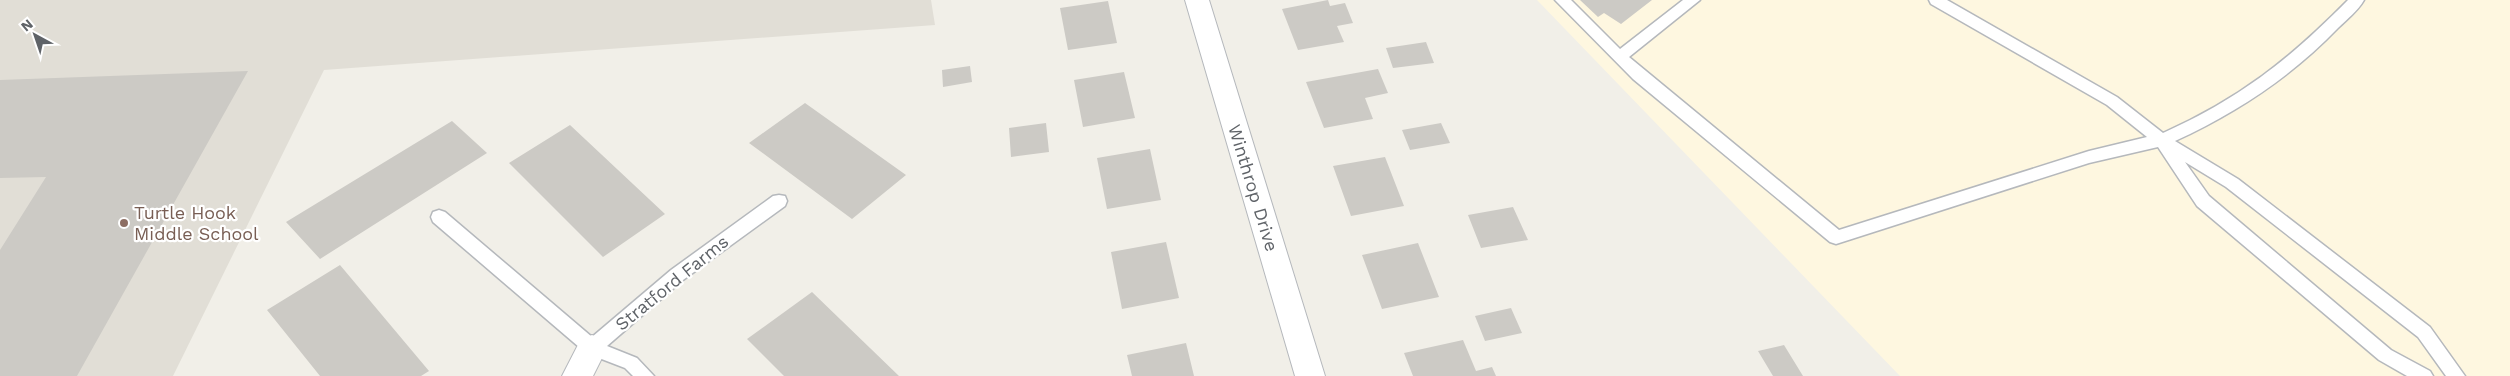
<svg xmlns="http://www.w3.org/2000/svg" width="2510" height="376" viewBox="0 0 2510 376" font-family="'Work Sans',sans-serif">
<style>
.commercial{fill:#fef7e0}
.education{fill:#e1ded6}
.building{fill:#cccac5}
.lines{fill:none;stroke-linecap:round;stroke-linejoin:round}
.service-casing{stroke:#b5b8bc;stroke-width:3}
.minor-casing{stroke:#b5b8bc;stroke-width:2}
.service{fill:#fff;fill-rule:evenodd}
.minor{fill:#fff;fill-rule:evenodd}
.education-dot{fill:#8d6e63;stroke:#fff;stroke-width:2}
.labels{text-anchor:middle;stroke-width:4.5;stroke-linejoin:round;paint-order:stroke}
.street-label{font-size:18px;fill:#5f6368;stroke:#fff}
.education-label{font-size:18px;fill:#785e54;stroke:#fff;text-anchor:start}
</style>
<rect width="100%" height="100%" fill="#f1efe8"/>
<path class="commercial" d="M1537,0H2510V376H1900Z"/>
<path class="education" d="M0,0H931L935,25L324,70L173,376H0Z"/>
<path class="building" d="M1328,0L1330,6L1345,3L1353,23L1337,26L1344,42L1298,50L1282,9Z
M1580,0H1652L1621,24L1604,13L1598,17Z
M1108,1L1117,43L1068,50L1060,8Z
M1426,42L1434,63L1393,68L1386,48Z
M970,66L972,82L943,87L942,70Z
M1378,69L1388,93L1365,98L1373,119L1324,128L1306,82Z
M248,71L77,376H0V250L46,177L0,178V80Z
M1124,72L1135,118L1083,127L1074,80Z
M805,103L906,175L852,219L749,143Z
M452,121L487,153L320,259L286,222Z
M1046,123L1049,152L1011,157L1009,128Z
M1441,123L1450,143L1410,150L1402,130Z
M570,125L665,214L603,257L509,163Z
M1150,149L1161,200L1107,209L1097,158Z
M1385,157L1404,206L1351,216L1333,166Z
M1513,207L1528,240L1481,248L1468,215Z
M1166,242L1179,298L1122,309L1111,252Z
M1418,243L1439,297L1382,309L1362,255Z
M340,265L429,371L421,376H320L267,310Z
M812,292L899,376H784L747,339Z
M1511,308L1522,333L1485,341L1475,316Z
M1463,340L1476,371L1492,367L1496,376H1413L1404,353Z
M1186,343L1194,376H1132L1127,355Z
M1784,345L1803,376H1773L1758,351Z"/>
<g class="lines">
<g class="service-casing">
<path id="service" d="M1555,0H1571L1620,49L1683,0H1700L1629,57L1839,230L2089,151L2147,137L2107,105L1931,4L1929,0H1947L2117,97L2163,133C2239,99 2290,59 2348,0H2364C2358,11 2347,19 2338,28C2291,77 2236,113 2175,141L2238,179L2430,327L2465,376H2446L2418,337L2226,187L2185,162L2209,196L2391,350L2430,371L2433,376H2407L2379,360L2197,206L2158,147L2089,163L1836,244L1830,242L1633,79Z
M779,195L785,196L787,201L785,206L683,280L607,346L637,358L654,376H633L625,368L586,353L433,222L431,217L433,212L439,210L445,212L592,337L671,270L773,196Z"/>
</g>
<g class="minor-casing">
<path id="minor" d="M1185,0H1209L1325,376H1295Z
M592,335L603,339L607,348L593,376H562L581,339Z"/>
</g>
<use href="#service" class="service"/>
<use href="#minor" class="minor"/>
</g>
<circle class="education-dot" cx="124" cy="223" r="5"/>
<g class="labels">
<g class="street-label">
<text transform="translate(1253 188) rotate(73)" y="6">Winthrop Drive</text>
<text transform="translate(672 283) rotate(-39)" y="6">Stratford Farms</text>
</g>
<g class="education-label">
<text x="134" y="219">Turtle Hook<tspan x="134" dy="21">Middle School</tspan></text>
</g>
</g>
<g transform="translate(35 35) rotate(320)" stroke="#ffffff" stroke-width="4" paint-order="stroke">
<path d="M0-4L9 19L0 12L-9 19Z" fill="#5f6368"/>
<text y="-8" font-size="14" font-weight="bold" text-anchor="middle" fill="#5f6368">N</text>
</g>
</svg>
